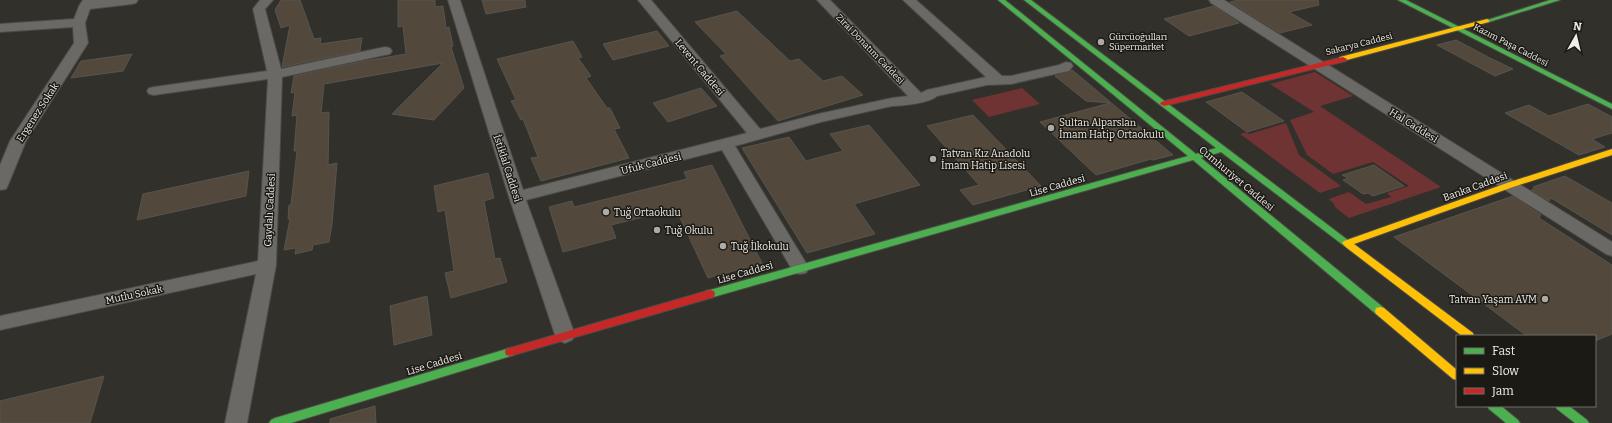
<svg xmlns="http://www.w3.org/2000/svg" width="1612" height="423" viewBox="0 0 1612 423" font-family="Bitter,serif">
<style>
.green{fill:#6f3333}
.building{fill:#53483c;stroke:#57544f}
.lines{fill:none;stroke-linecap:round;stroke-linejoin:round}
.street-casing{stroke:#4d4b46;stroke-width:2}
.fast-casing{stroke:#4d4b46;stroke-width:2}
.slow-casing{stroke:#4d4b46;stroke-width:2}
.jam-casing{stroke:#4d4b46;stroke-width:2}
.street{fill:#6b6965;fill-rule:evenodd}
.fast{fill:#4caf50;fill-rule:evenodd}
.slow{fill:#ffc107;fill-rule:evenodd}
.jam{fill:#c62828;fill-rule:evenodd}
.poi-dot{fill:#aeaba5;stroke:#1c1a15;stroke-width:1.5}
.labels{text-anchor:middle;stroke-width:3;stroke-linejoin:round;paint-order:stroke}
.far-poi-label{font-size:9px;fill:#f0ede7;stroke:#1c1a15;text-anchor:start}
.far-street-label{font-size:9px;fill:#f0ede7;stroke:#1c1a15}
.street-label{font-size:10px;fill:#f0ede7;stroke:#1c1a15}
.poi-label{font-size:10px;fill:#f0ede7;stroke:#1c1a15;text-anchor:start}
</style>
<rect width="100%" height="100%" fill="#32302a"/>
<path class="green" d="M1315,72L1353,96L1320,106L1441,187L1349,218L1336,208L1333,203L1329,199L1349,192L1366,204L1391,197L1387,193L1409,186L1373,162L1333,174L1307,155L1290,120L1314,112L1270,84Z
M1022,88L1040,104L989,117L972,100Z
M1286,123L1299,155L1341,186L1320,193L1240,134L1247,132L1249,134Z"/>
<path class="building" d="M281,0H300L314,39L321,38L320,44L362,38L360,51L282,67L290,25L281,28L275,10Z
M398,0H435V7L443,6L446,28L449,27L453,46L451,47L464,88L434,120L392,114L443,63L324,84L321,113L329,112L328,165L337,163L332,224L329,242L313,245L312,250L295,254L296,248L284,250L290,219H288L289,205H291L297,151H294L297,115L292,116L295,92L291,93L294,76L359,62L406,54L403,26L398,27Z
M482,0H525L526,7L486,14Z
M1239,0H1318L1319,5L1289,12L1312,25L1280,33L1230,2Z
M1214,6L1239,23L1189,36L1164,19Z
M737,11L790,61L799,59L823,81L842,76L863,95L778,121L720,56L726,54L695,22Z
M657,31L669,46L613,60L603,44Z
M1456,40L1490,58L1513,69L1495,76L1437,45Z
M573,41L582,57L578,58L591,76L586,78L607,108H610L620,128L614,129L629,158L541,181L531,158L538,157L523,119L521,120L511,101L516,100L497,59Z
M132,54L123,71L71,78L81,61Z
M1072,70L1089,84L1173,155L1153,160L1151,159L1096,175L1040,122L1110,103L1086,101L1055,76L1069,72Z
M701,88L717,106L668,122L653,103Z
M1242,92L1284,121L1247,132L1206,102Z
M1588,104L1612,117V133L1592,139L1605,147L1579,155L1505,113L1529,105L1549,116Z
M973,115L1041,186L973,205L960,190L979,185L927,126Z
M869,125L920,185L854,204L875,234L807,253L742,148L789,137L806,161L843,151L830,134Z
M712,165L762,263L708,278L676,209L611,225L616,238L563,252L549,207L572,201L574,207L687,179L684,172Z
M1374,165L1404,186L1373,196L1368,193L1363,194L1343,180L1348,178L1342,175Z
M249,171L246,196L137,220L143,194Z
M488,173L494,198L484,201L495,259L500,258L507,282L451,298L445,273L454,271L445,210L438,212L434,186Z
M1565,176L1612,203V235L1551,198L1549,201L1531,190L1535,189L1533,187Z
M1513,196L1541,215L1539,218L1612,265V334L1595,341V336H1527L1394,237Z
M427,296L432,335L394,345L390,306Z
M104,376L90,423H0V401Z
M375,406L376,423H330V419Z"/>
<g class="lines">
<g class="street-casing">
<path id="street" d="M83,0H138L136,3L132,4L90,9L85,23L88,43L26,141L8,185L6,189L0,190V165L10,141L74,43L73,27L0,32V24L74,19L79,6Z
M260,0H273L265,9L281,69L385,47L390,48L392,51L390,54L385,55L282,77L276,265L247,423H225L256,274L0,330V316L258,261L268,79L154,95L149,94L147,91L149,88L154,87L267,71L253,9Z
M448,0H460L523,190L747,133L638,0H651L760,129L818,114L892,98L908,96L817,0H830L921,93L927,90L986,77L903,0H916L1002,76H1011L1059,65L1066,62L1071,63L1073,66L1069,71L1064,72L1011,84L987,85L937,96C930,103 902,106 892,106L821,122L735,146L809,268L806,273L800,274L794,273L722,150L526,200L575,335L572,340L565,343L558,340L555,335L509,197Z
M1209,0H1224L1612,242V256L1606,254L1211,3Z"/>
</g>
<g class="fast-casing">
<path id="fast" d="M998,0H1005L1196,154L1216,148L1024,0H1031L1353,244L1355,246L1353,248H1347L1221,152L1201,158L1384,308L1385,311L1384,314H1376L1193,160L710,298L706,297L705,294L706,291L710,290L1188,156Z
M1398,0H1406L1612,104V109Z
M1550,0H1560L1489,22H1485L1484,21Z
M510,348L514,349L515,352L514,355L291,423H269L271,420L275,418Z
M1487,406H1501L1518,420L1520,423H1506L1489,409Z
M1555,406H1569L1587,420L1589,423H1575L1557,409Z"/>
</g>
<g class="slow-casing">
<path id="slow" d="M1487,19L1489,20V22L1343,61L1339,59L1340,57Z
M1612,149V155L1513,187L1354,244L1473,333L1474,336H1462L1347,248L1342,243L1344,241L1507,183Z
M1380,307L1384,308L1457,370V380L1453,379L1376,314L1375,311L1376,308Z"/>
</g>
<g class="jam-casing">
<path id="jam" d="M1343,57L1347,59L1346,61L1164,106L1160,104L1161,102Z
M710,290L714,291L715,294L714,297L510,356L506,355L505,352L506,349L510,348Z"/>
</g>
<use href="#street" class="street"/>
<use href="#fast" class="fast"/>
<use href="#slow" class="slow"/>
<use href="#jam" class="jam"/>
</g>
<g class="poi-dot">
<circle cx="1101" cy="42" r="4"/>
<circle cx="1051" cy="128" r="4"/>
<circle cx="933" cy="159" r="4"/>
<circle cx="606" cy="212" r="4"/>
<circle cx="657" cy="230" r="4"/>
<circle cx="723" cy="246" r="4"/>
<circle cx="1545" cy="299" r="4"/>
</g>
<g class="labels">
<g class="far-poi-label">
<text x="1109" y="40">Gürcüoğulları<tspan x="1109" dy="10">Süpermarket</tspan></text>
</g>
<g class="far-street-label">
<text transform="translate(1359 44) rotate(-14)" y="3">Sakarya Caddesi</text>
<text transform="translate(1511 45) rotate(27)" y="3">Kazım Paşa Caddesi</text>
<text transform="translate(870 49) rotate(46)" y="3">Zirai Donatım Caddesi</text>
</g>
<g class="street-label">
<text transform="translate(700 67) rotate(50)" y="4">Levent Caddesi</text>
<text transform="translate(37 112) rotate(-57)" y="4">Ergenez Sokak</text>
<text transform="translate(1414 125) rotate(32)" y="4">Hal Caddesi</text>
<text transform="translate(651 163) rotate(-14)" y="4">Ufuk Caddesi</text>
<text transform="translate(508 168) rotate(72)" y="4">İstiklal Caddesi</text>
<text transform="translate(1237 178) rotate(40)" y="4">Cumhuriyet Caddesi</text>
<text transform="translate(1057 185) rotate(-16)" y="4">Lise Caddesi</text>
<text transform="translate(1475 186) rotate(-20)" y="4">Banka Caddesi</text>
<text transform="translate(269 210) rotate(-87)" y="4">Gaydalı Caddesi</text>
<text transform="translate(745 272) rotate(-16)" y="4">Lise Caddesi</text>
<text transform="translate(134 294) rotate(-12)" y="4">Mutlu Sokak</text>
<text transform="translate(434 363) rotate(-17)" y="4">Lise Caddesi</text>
</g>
<g class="poi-label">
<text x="1059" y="126">Sultan Alparslan<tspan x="1059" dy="12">İmam Hatip Ortaokulu</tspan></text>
<text x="941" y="157">Tatvan Kız Anadolu<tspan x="941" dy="12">İmam Hatip Lisesi</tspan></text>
<text x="614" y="216">Tuğ Ortaokulu</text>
<text x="665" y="234">Tuğ Okulu</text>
<text x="731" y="250">Tuğ İlkokulu</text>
<text x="1537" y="303" text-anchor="end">Tatvan Yaşam AVM</text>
</g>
</g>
<rect x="1456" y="335" width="140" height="72" fill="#1c1a15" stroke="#716e69"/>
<rect x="1464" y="348" width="20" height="6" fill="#4caf50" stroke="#716e69"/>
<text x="1492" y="355" font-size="12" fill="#f0ede7">Fast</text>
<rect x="1464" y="368" width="20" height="6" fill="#ffc107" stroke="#716e69"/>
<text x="1492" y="375" font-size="12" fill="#f0ede7">Slow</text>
<rect x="1464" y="388" width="20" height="6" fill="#c62828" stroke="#716e69"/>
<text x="1492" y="395" font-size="12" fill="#f0ede7">Jam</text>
<g transform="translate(1576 36) rotate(8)" stroke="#1c1a15" stroke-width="3" paint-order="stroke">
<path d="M0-3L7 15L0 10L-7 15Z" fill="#f0ede7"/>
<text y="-6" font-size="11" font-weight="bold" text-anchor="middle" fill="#f0ede7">N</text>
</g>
</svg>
